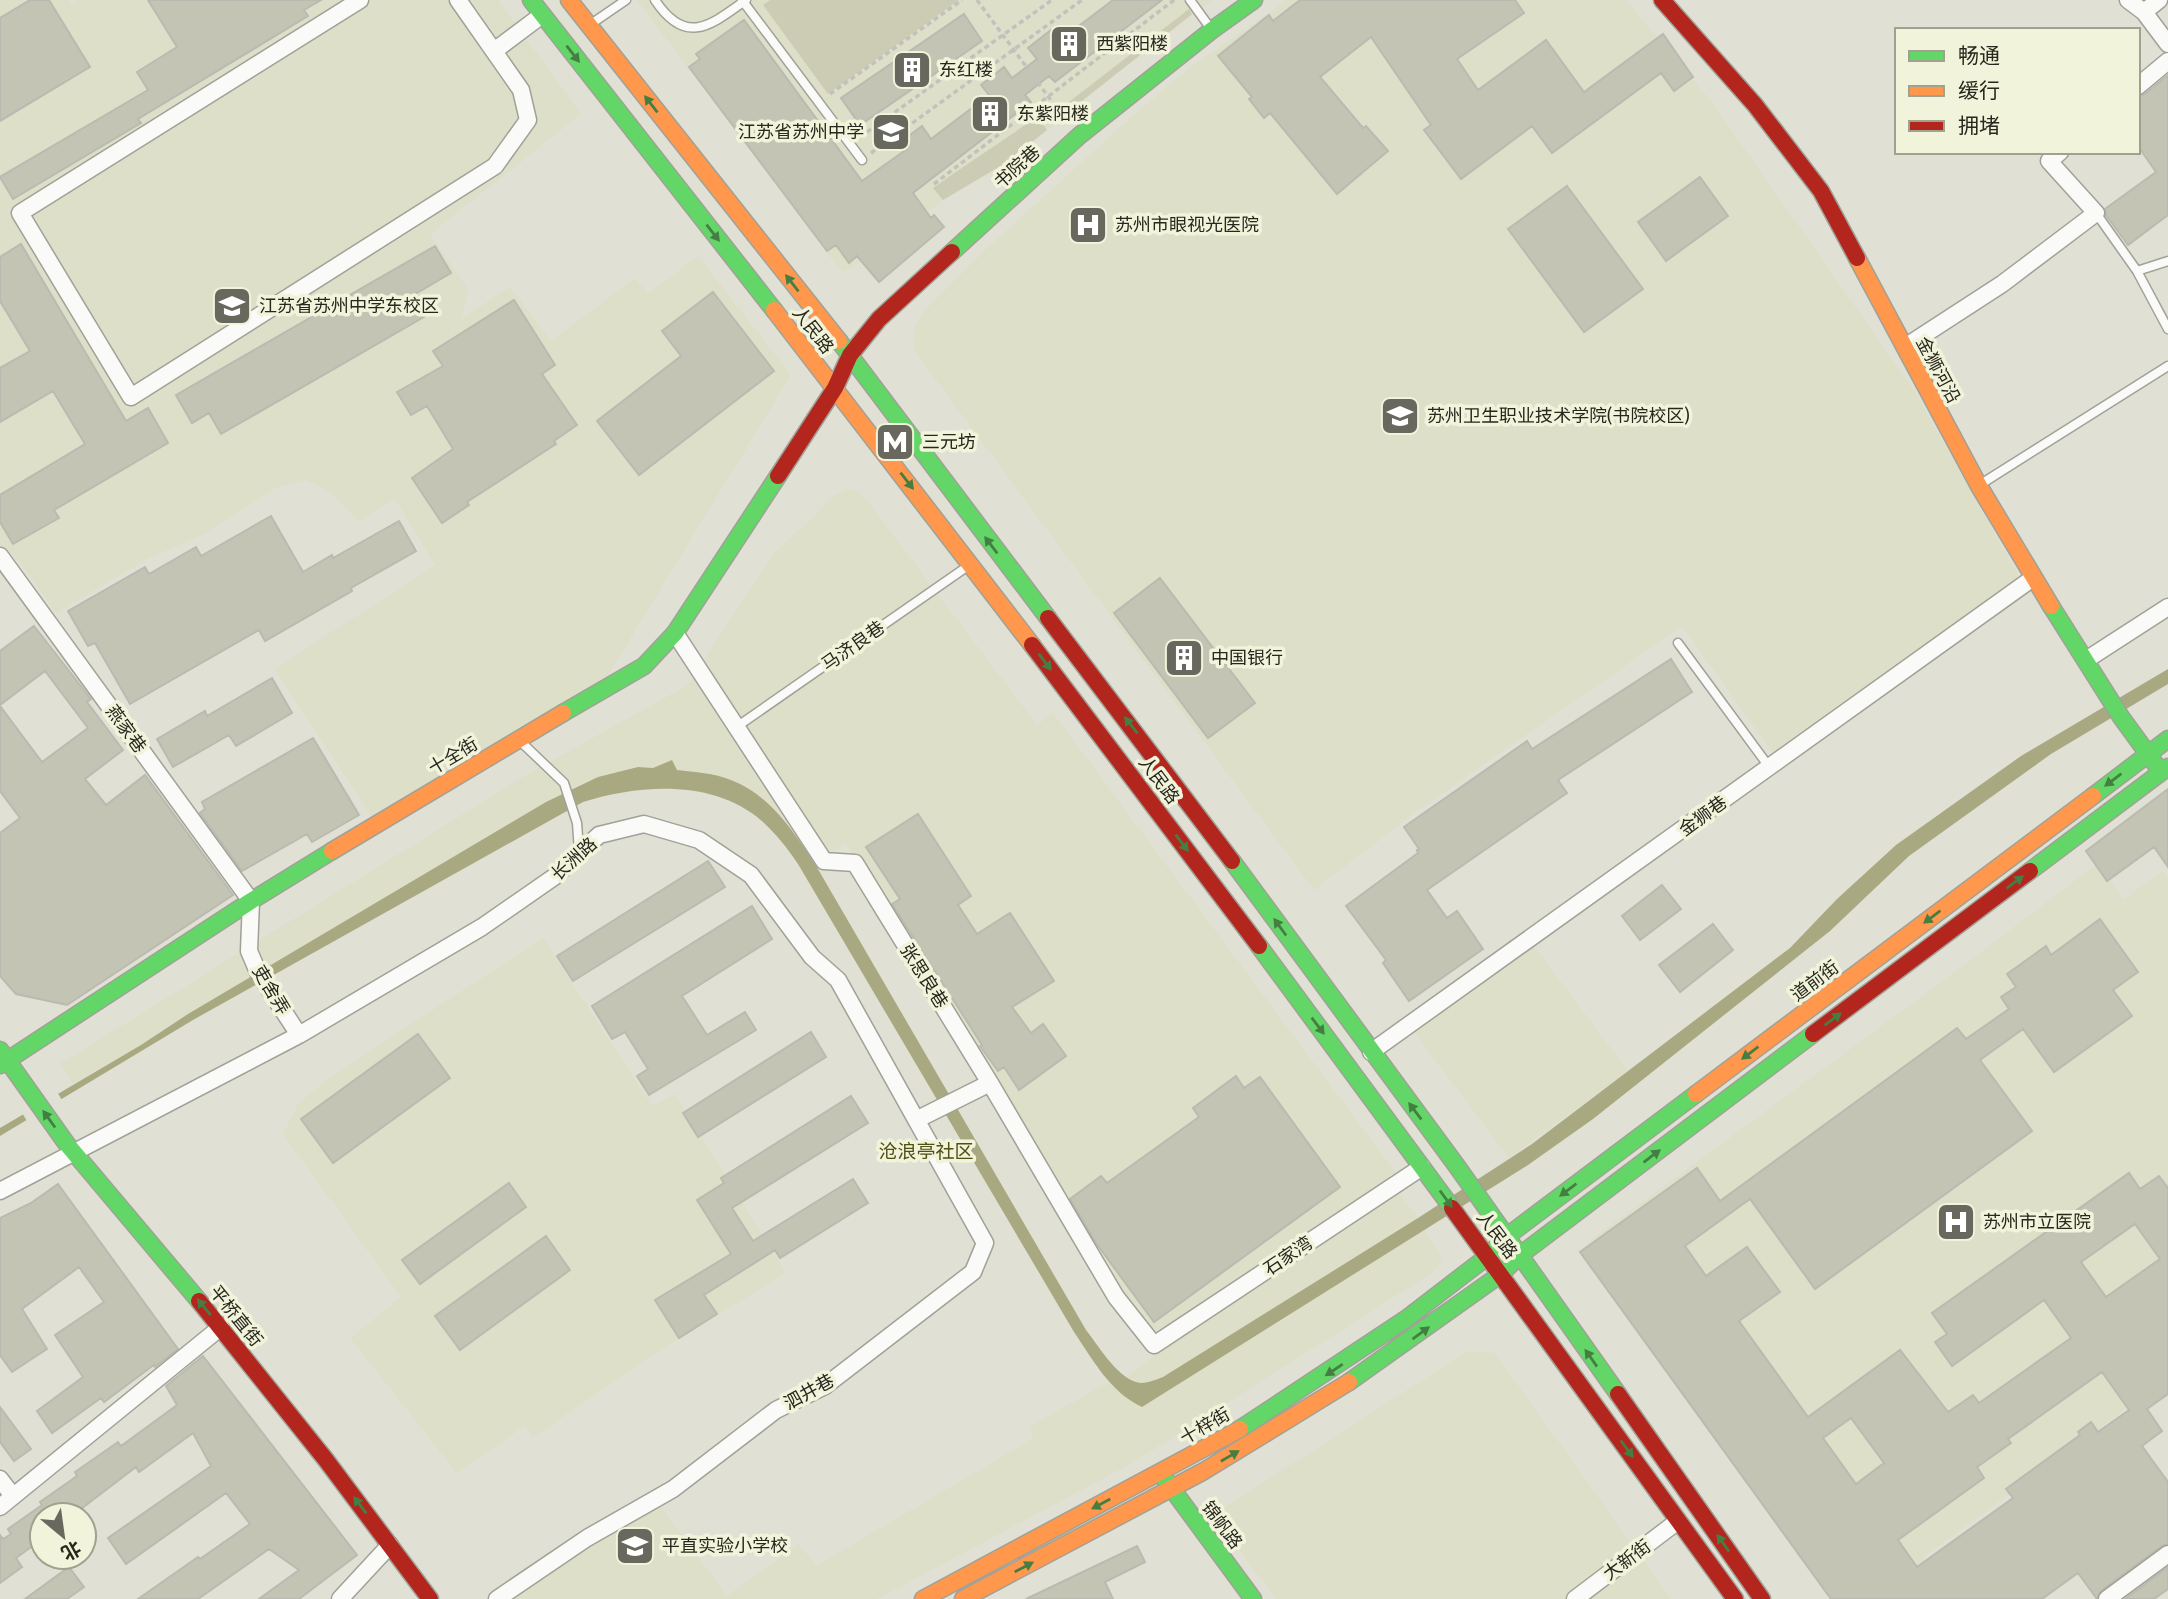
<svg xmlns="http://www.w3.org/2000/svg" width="2168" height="1599" viewBox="0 0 2168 1599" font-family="'Fira Sans Condensed','Noto Sans SC',sans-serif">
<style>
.built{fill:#dedfc8}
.green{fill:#cbccb3}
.water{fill:#a9a981}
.pier{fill:#e0e0d4}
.building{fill:#c4c4b5;stroke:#babab0;stroke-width:2;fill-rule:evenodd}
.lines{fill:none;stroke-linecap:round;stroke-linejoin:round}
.lane-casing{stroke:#a0a197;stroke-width:11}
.street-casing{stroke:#a0a197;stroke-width:19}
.fast-casing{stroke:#a0a197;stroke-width:19}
.slow-casing{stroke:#a0a197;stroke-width:19}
.jam-casing{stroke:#a0a197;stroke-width:19}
.path{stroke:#c2c2bd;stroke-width:3.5;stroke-dasharray:5 3.5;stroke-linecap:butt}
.lane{stroke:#fafaf9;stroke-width:8}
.street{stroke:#fafaf9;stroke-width:16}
.fast{stroke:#63d668;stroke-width:16}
.slow{stroke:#ff974d;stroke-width:16}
.jam{stroke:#b3261e;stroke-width:16}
.oneway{fill:#457e43}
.labels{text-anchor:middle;stroke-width:7;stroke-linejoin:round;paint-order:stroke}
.poi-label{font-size:18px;fill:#27271e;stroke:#f2f3db;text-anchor:start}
.street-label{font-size:18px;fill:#27271e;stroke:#f2f3db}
.neighbourhood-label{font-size:19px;fill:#505014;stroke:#f2f3db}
</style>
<rect width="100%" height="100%" fill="#e0e0d4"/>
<path class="built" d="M0,0H69L72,5L80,0H498L581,114L430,234L469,291L460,320L510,287L551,341L635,278L648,294L698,256L791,375L608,675L373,819L275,669L435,565L395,499L359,522L331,492L306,480L277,487L206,533L149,558L56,613L14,555L5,551L0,545Z
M637,0H1212L1063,116L1028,147L1004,164L955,191L870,256L845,272L837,266Z
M1287,0H1626L1711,101L1915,392L2019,577L1774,754L1682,626L1417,811L1314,890L916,353L913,339L915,327L924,311L984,251L1128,120L1184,72Z
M849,489L857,491L865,498L1037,725L1053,713L1395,1172L1386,1179L1418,1218L1163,1377L1148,1383H1137L1127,1377L1168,1345L1159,1330L1149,1327L1137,1318L846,843L815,864L793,831L745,787L731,780L711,774L677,770L672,760L653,768L638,767L598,777L546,802L188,1014L141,1045L73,1084L60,1064L526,775L688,685L773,554L814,516L833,496Z
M2098,863L2123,900L2163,871L2168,878V1378L1922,1558L1951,1599L1803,1556L1586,1261L1592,1239L1963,966Z
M543,938L652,1106L675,1094L786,1273L659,1351L533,1437L524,1426L457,1473L350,1338L401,1297L283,1134L298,1104L332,1076Z
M1530,941L1628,1071L1509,1158L1414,1032Z
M1424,1230L1440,1253L1442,1261L1430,1274L1132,1463L877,1599H504L652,1495L727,1596L799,1544L816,1566L1034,1438L1029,1427L1109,1382L1142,1407Z
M1468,1351L1495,1353L1671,1599H1276L1213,1515Z"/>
<path class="green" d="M770,0H959L828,94L763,5Z
M1189,9L1192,14L1073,108L1069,102Z
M1037,116L1047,130L1004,164L943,200L933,188C967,163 1003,142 1037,116Z"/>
<path class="water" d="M2168,669V684L2051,754L1909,856L1830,931L1593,1119L1528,1165L1142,1407C1110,1392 1093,1360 1074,1332L798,864C788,849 777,835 763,822C715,779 641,784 583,802L193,1020L0,1136V1128L141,1045L188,1014L546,802L598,777L638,767L653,768L672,760L677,770C695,772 714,773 731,780C770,795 793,831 815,864L1086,1330C1099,1346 1115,1375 1136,1382C1145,1385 1154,1380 1163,1377L1418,1218L1532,1144L1790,948L1837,899L1896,845L2021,756Z"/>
<path class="pier" d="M56,1090L63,1102L28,1123L21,1111Z"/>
<path class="building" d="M30,0H49L90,67L0,121V18Z
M148,0H321L304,10L308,16L138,119L141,123L13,199L0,177L148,90L137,72L177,47Z
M1113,0H1162L1055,82L1049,76L1025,95L1031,102L913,193L931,218L934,215L944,227L879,282L857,256L849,263L836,245L827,251L689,67L700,59L696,54L744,20L862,181L907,149L901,142L922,126L931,139L989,95L981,85L1004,67L1012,78L1037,59L1028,48L1051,30L1059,41Z
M1300,0H1515L1524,13L1457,59L1478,90L1546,40L1584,92L1663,34L1693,77L1674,91L1661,73L1552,153L1532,126L1461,179L1424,130L1431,125L1371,37L1320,77L1363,128L1366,126L1388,151L1337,194L1270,113L1264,118L1249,99L1252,97L1218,56L1269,15L1273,21Z
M964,14L982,41L860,125L841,98Z
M2168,75V215L2128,245L2106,215L2105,209L2156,172L2138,146V96L2145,94Z
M1700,177L1728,216L1666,261L1638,222Z
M1567,186L1643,289L1584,332L1508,229Z
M21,244L126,421L148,408L168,443L54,510L59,518L13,544L0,522V495L85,444L53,391L0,422V368L30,351L0,301V257Z
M435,246L451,273L412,296L424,317L221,434L209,413L192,423L176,395Z
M713,292L774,371L639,475L597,421L681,356L662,331Z
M514,300L555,365L542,374L577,425L554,441L556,444L467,502L469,505L442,523L412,478L453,449L427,406L411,415L397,392L443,366L433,351Z
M271,516L303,572L332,555L333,558L399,521L416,551L351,588L352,591L265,641L259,630L130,704L95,643L88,646L68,611L145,567L149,574L196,547L201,556Z
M1160,578L1255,703L1208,738L1114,613Z
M34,626L91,699L87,702L123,750L85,779L106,805L145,775L233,895L67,1005L16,994L0,976V833L20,818L0,791V706L42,762L88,728L45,671L0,705V651Z
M1671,659L1692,692L1558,780L1567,793L1427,890L1447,918L1457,911L1483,949L1409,1001L1383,963L1386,960L1346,906L1418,853L1417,850L1419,849L1404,827L1527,741L1532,749Z
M272,678L292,713L236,746L229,735L173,767L157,739L205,711L207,716Z
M313,738L359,815L312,842L307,834L242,871L200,813L205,809L202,802Z
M2168,789V867L2154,847L2107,881L2086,851Z
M918,814L971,896L958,905L977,934L1010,913L1054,981L1012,1007L1031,1033L1043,1024L1066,1056L1019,1090L1004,1067L998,1071L980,1046L982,1045L892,904L900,899L866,847Z
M708,861L725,887L573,981L557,956Z
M1662,885L1681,909L1640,940L1622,916Z
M752,906L772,939L682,996L707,1035L745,1012L756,1030L649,1095L637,1076L648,1069L625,1032L612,1039L592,1006Z
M2100,919L2138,972L2113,990L2132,1016L2054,1072L2023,1029L1980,1060L2032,1131L1815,1289L1750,1199L1685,1246L1706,1276L1747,1247L1780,1292L1739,1321L1808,1417L1900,1350L1948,1412L1973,1395L1979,1403L2071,1338L2044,1300L1952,1366L1935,1342L1947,1334L1932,1313L2129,1173L2140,1189L2159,1176L2168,1188V1394L2147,1409L2162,1431L2142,1446L2168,1482V1544L2162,1546L2101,1591L2097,1599L2078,1573L2042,1599H1831L1580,1252L1697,1168L1720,1201L1957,1028L1966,1039L2009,1009L2001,997L2016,987L2007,974L2046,946L2051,955ZM2135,1224L2160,1259L2106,1297L2081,1262ZM2102,1372L2129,1410L2098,1432L2091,1422L2078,1432L2080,1435L2006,1489L2013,1498L1917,1567L1898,1540L1984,1478L1977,1467L2011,1443L2008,1439ZM1851,1418L1884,1463L1856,1484L1823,1438Z
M1713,924L1733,950L1680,992L1659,965Z
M811,1032L826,1057L698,1137L683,1113Z
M418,1034L450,1078L333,1163L301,1119Z
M1236,1076L1244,1088L1260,1077L1340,1187L1154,1322L1096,1243L1070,1199L1101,1176L1107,1183L1199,1117L1193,1108Z
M851,1096L868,1123L732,1208L753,1241L853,1179L868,1203L780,1258L775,1250L704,1295L717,1314L679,1338L655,1300L731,1254L697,1200L724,1183L721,1178Z
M509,1183L526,1207L420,1284L402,1260Z
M58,1184L178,1349L155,1367L154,1365L151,1367L104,1402L101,1398L52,1433L37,1411L83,1377L55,1335L104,1302L79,1267L22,1309L47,1349L12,1372L0,1355V1218L31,1203Z
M546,1236L570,1270L460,1350L435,1316Z
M203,1356L357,1555L299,1599H259L299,1570L269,1549L198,1599H138L198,1557L200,1559L250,1524L226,1493L126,1564L108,1538L211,1466L193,1433L139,1472L136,1467L73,1515H42V1539L16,1558L22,1567L0,1583V1535L3,1539L11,1534L8,1529L42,1505L40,1502L77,1476L75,1472L118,1442L121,1446L177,1405L166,1386Z
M0,1407L31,1449L14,1461L0,1442Z
M1137,1546L1145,1562L1105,1582L1113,1599H1026Z
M69,1567L84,1587L67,1599H25Z
M2168,1567V1589L2154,1599H2125Z"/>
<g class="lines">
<g class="lane-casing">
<path id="lane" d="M655,0C686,47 711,25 746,0
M742,0L862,160
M1190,0L1211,29
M591,24L626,0
M2096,213L2137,271L2168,329
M2137,271L2168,261
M1981,484L2168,366
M1678,643L1770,768
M735,728L968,566
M520,741L564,783L577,823L579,851"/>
</g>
<g class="street-casing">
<path id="street" d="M360,0L20,213L131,397L495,166L528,120L521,90L458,0
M2128,0L2144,12L2168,44
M2144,12L2159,0
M494,51L542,15
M2138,86L2168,61
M1905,347L2002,284L2096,213L2049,161L2060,152
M0,556L251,901L249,951L258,972L299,1035
M675,633L824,861L855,863L990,1083L1116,1297L1154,1345L1422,1167
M2086,660L2168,607
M1371,1052L2033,578
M916,1120L990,1083
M0,1191L299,1035L482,927L554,877L599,835L644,824L699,840L751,875L812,957L838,980L985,1243L973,1272L825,1386L776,1410L673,1489L587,1538L497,1599
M0,1479L13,1496
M0,1507L221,1327
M340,1599L390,1545
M1575,1599L1678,1521
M2107,1599L2168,1554"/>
</g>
<g class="fast-casing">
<path id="fast" d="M531,0L774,310
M952,252L1079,136L1212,30L1254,0
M839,341L1048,618
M2051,606L2121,717L2156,765
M563,713L644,666L675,633L778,476
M2093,796L2168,739
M1232,861L1456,1165L1618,1394
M2030,871L2168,767
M1259,946L1452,1208
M0,1050L66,1143L199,1301
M0,1065L251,901L332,851
M1349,1382L1501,1274L1519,1256L1813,1034
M1240,1429L1406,1319L1488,1256L1506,1237L1696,1094
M1164,1478L1253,1599"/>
</g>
<g class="slow-casing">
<path id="slow" d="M569,0L839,341
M1857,258L1979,486L2051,606
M774,310L1032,645
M332,851L563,713
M1696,1094L2093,796
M923,1599L1240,1429
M963,1599L1204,1471L1349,1382"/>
</g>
<g class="jam-casing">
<path id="jam" d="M1662,0L1755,105L1821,191L1857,258
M778,476L835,388L850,355L879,319L952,252
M1048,618L1232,861
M1032,645L1259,946
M1813,1034L2030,871
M1452,1208L1735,1599
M199,1301L326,1460L430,1599
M1618,1394L1762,1599"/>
</g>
<path class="path" d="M977,0L1067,122
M830,94L962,0
M860,137L1052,0
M871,153L1082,0
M934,184L1174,0"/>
<use href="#lane" class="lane"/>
<use href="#street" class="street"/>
<use href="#fast" class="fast"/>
<use href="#slow" class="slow"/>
<use href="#jam" class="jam"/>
</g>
<defs><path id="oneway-solid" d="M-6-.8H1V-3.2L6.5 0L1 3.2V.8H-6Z" transform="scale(1.75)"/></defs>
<g class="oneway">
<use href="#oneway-solid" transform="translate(573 54) rotate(52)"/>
<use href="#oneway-solid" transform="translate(651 104) rotate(-128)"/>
<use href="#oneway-solid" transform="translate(713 233) rotate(52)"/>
<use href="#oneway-solid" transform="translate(792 283) rotate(-128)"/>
<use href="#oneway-solid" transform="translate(907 481) rotate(52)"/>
<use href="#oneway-solid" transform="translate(991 545) rotate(-127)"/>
<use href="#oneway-solid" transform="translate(1045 662) rotate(53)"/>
<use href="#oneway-solid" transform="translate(1131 725) rotate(-128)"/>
<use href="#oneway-solid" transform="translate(2113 780) rotate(143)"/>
<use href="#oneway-solid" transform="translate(1182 843) rotate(53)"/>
<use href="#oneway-solid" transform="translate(2015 882) rotate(-37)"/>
<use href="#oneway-solid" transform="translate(1932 917) rotate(143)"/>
<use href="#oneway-solid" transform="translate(1280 927) rotate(-126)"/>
<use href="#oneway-solid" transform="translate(1833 1019) rotate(-37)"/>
<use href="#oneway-solid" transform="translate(1318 1026) rotate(53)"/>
<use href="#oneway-solid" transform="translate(1750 1053) rotate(143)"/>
<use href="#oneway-solid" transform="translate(1415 1111) rotate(-127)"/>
<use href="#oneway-solid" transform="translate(49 1119) rotate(-126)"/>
<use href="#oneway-solid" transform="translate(1652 1156) rotate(-37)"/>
<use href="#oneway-solid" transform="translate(1568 1190) rotate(143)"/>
<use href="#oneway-solid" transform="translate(1446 1199) rotate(54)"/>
<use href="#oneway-solid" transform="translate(204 1307) rotate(-130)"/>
<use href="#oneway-solid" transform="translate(1421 1333) rotate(-36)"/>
<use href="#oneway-solid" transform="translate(1591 1358) rotate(-125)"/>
<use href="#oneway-solid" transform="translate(1334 1370) rotate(146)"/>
<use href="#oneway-solid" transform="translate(1627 1449) rotate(54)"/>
<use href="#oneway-solid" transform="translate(1230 1456) rotate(-30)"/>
<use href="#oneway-solid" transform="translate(1101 1504) rotate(152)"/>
<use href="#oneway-solid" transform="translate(360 1505) rotate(-127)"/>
<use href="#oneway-solid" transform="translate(1723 1543) rotate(-125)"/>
<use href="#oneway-solid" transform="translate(1024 1567) rotate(-28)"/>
</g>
<defs>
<g id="building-square" transform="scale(2.0125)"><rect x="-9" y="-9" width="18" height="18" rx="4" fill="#68685e" stroke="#f2f3db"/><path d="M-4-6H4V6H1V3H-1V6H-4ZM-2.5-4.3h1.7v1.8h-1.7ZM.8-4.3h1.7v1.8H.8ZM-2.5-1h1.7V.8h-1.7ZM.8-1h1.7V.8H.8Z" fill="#fff"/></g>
<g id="school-square" transform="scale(2.0125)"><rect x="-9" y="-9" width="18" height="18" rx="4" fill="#68685e" stroke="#f2f3db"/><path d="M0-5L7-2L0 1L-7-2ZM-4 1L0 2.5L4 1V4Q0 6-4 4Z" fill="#fff"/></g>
<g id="hospital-square" transform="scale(2.0125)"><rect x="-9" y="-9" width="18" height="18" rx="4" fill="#68685e" stroke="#f2f3db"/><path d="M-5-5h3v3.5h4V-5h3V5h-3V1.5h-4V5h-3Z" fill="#fff"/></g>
<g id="university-square" transform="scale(2.0125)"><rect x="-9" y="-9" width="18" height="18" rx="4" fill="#68685e" stroke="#f2f3db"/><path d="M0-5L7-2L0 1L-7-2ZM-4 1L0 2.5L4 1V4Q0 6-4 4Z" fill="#fff"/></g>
<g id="metro-square" transform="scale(2.0125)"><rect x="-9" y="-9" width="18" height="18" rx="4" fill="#68685e" stroke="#f2f3db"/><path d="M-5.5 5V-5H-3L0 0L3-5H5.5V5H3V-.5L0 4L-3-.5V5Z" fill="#fff"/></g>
</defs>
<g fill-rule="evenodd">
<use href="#building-square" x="1069" y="44"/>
<use href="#building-square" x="912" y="70"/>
<use href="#building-square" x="990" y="114"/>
<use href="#school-square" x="891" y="132"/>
<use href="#hospital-square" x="1088" y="225"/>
<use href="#school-square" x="232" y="306"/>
<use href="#university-square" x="1400" y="416"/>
<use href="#metro-square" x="895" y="442"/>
<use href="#building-square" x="1184" y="658"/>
<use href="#hospital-square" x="1956" y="1222"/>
<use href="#school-square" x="635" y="1546"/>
</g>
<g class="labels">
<g class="poi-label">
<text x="1096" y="50">西紫阳楼</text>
<text x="939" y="76">东红楼</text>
<text x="1017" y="120">东紫阳楼</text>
<text x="864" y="138" text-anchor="end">江苏省苏州中学</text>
<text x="1115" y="231">苏州市眼视光医院</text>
<text x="259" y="312">江苏省苏州中学东校区</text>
<text x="1427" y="422">苏州卫生职业技术学院(书院校区)</text>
<text x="922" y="448">三元坊</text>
<text x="1211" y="664">中国银行</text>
<text x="1983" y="1228">苏州市立医院</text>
<text x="662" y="1552">平直实验小学校</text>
</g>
<g class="street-label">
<text transform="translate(1017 167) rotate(-42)" y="6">书院巷</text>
<text transform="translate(813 330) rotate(52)" y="6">人民路</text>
<text transform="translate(1938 370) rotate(62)" y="6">金狮河沿</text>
<text transform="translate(853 646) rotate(-35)" y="6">马济良巷</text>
<text transform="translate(126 729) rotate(54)" y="6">燕家巷</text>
<text transform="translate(453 756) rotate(-31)" y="6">十全街</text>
<text transform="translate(1159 780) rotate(53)" y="6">人民路</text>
<text transform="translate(1703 816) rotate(-36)" y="6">金狮巷</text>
<text transform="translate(574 859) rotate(-42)" y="6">长洲路</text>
<text transform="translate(924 976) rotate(58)" y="6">张思良巷</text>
<text transform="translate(1815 981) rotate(-37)" y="6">道前街</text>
<text transform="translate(271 990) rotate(59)" y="6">吏舍弄</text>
<text transform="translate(1497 1235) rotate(53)" y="6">人民路</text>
<text transform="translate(1288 1256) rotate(-34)" y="6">石家湾</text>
<text transform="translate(236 1316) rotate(51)" y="6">平桥直街</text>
<text transform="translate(809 1392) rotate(-29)" y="6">泗井巷</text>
<text transform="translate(1205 1426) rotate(-30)" y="6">十梓街</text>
<text transform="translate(1222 1525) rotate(53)" y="6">锦帆路</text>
<text transform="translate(1627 1560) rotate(-37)" y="6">大新街</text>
</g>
<g class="neighbourhood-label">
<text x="926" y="1158">沧浪亭社区</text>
</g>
</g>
<rect x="1895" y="28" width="245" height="126" fill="#f2f3db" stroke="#a1a18f" stroke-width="2"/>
<rect x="1909" y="51" width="35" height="10" fill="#63d668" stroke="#a1a18f" stroke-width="2"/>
<text x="1958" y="63" font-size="21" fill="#27271e">畅通</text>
<rect x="1909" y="86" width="35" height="10" fill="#ff974d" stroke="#a1a18f" stroke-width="2"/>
<text x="1958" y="98" font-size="21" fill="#27271e">缓行</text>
<rect x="1909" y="121" width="35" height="10" fill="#b3261e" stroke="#a1a18f" stroke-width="2"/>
<text x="1958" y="133" font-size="21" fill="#27271e">拥堵</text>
<g transform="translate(63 1536) rotate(151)"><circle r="33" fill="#f2f3db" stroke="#a1a18f" stroke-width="2"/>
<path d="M0-5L12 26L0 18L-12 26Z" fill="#68685e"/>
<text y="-10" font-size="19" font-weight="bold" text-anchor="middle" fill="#27271e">北</text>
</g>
</svg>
